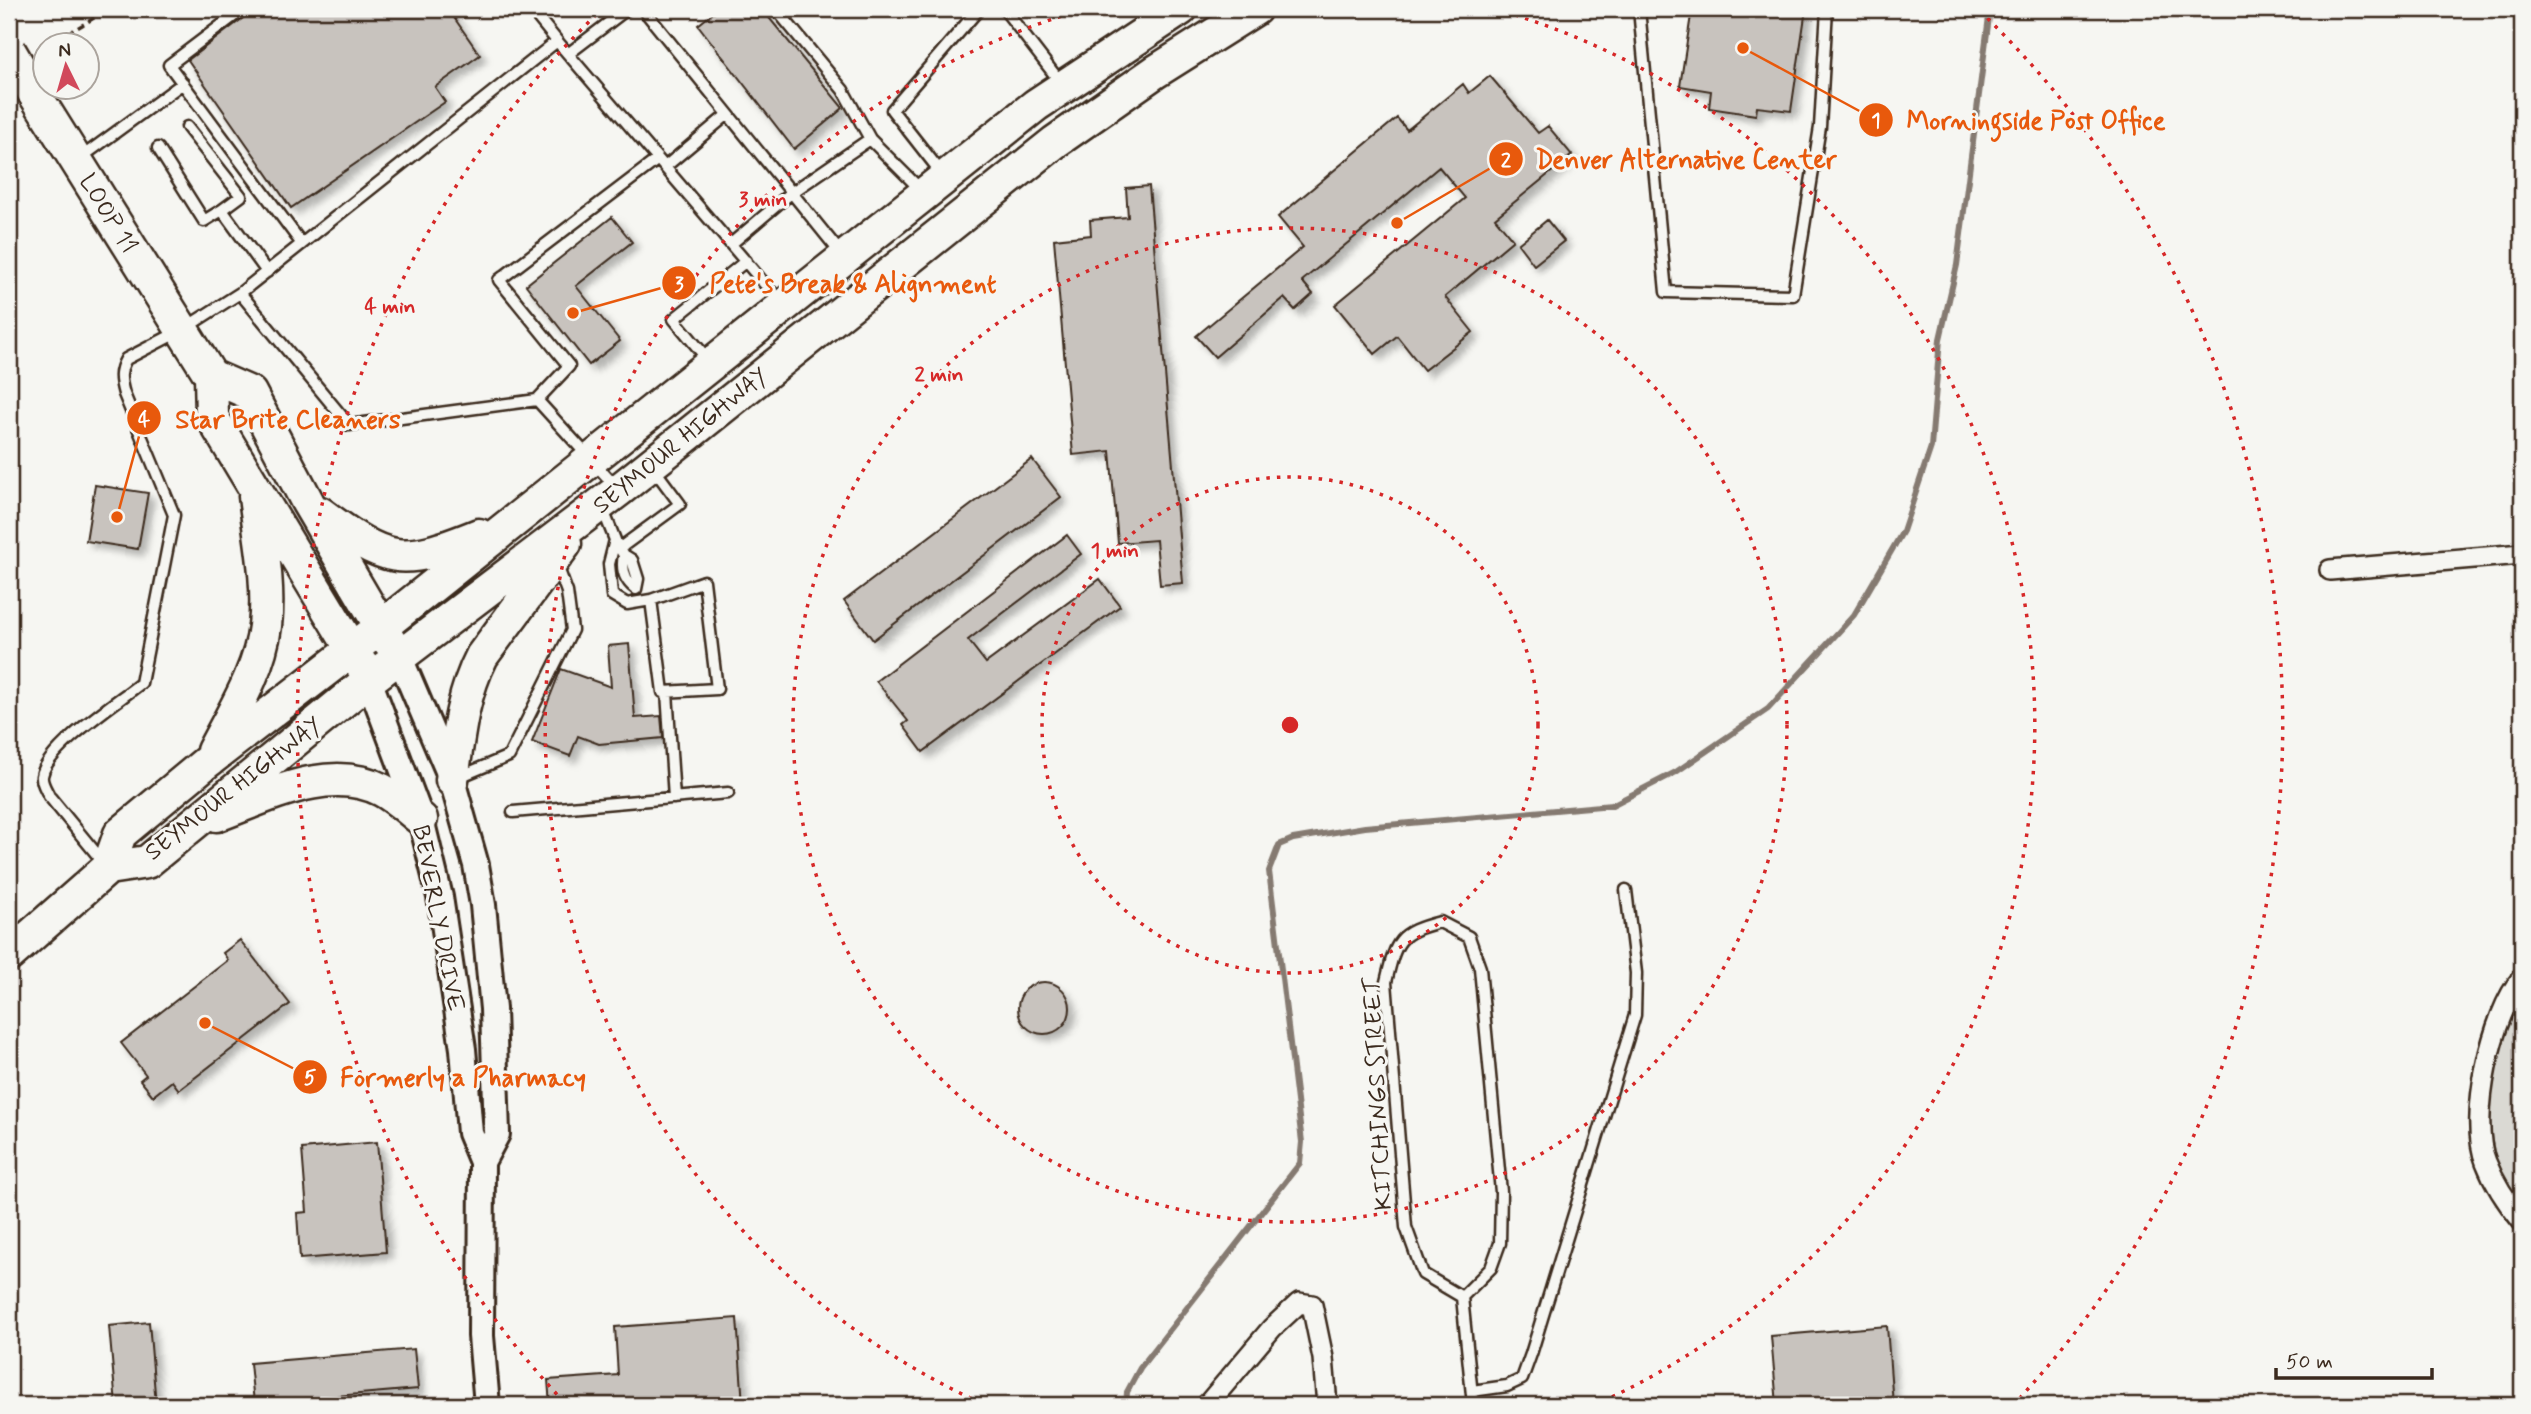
<svg xmlns="http://www.w3.org/2000/svg" width="2531" height="1414" viewBox="0 0 2531 1414" font-family="Mynerve,sans-serif">
<style>
.green{fill:#dad9d3;stroke:#8a8278;stroke-width:2}
.lines{fill:none;stroke-linecap:round;stroke-linejoin:round}
.stream{stroke:#857a71;stroke-width:6}
.building{fill:#c8c3be;stroke:#3b2a1e;stroke-width:2;filter:url(#shadow)}
.service-casing{stroke:#3b2a1e;stroke-width:15}
.minor-casing{stroke:#3b2a1e;stroke-width:24}
.tertiary-casing{stroke:#3b2a1e;stroke-width:30}
.primary-casing{stroke:#3b2a1e;stroke-width:37}
.path{stroke:#3b2a1e;stroke-width:3.5;stroke-dasharray:7 5;stroke-linecap:butt}
.service{stroke:#f6f6f2;stroke-width:10}
.minor{stroke:#f6f6f2;stroke-width:19}
.tertiary{stroke:#f6f6f2;stroke-width:24}
.primary{stroke:#f6f6f2;stroke-width:32}
.primary-bridge-casing{stroke:#3b2a1e;stroke-width:37;stroke-linecap:butt}
.primary-bridge{stroke:#f6f6f2;stroke-width:32}
.ring{fill:none;stroke:#d62828;stroke-width:3.5;stroke-dasharray:3.5 7}
.labels{text-anchor:middle;stroke-width:6;stroke-linejoin:round;paint-order:stroke}
.street-label{font-size:24px;fill:#3b2a1e;stroke:#f6f6f2}
.centre{fill:#d62828;stroke:#f6f6f2;stroke-width:3.5}
.ring-label{font-size:21px;text-anchor:middle;font-weight:bold;fill:#d62828;stroke:#f6f6f2;stroke-width:6;stroke-linejoin:round;paint-order:stroke}
.leader{fill:none;stroke:#e8590c;stroke-width:2.5}
.callout-dot{fill:#e8590c;stroke:#f6f6f2;stroke-width:2.5}
.mark-label{font-size:21px;text-anchor:middle;font-weight:bold;fill:#fff}
.callout-label{font-size:26px;text-anchor:middle;font-weight:bold;fill:#e8590c;stroke:#f6f6f2;stroke-width:6;stroke-linejoin:round;paint-order:stroke}
</style>
<defs>
<filter id="shadow"><feDropShadow dx="6" dy="6" stdDeviation="3.5" flood-color="#0004"/></filter>
</defs>
<rect width="100%" height="100%" fill="#f6f6f2"/>
<filter id="ink" filterUnits="userSpaceOnUse"><feTurbulence type="fractalNoise" baseFrequency=".0143" numOctaves="2"/><feDisplacementMap in="SourceGraphic" scale="14" xChannelSelector="R" yChannelSelector="G"/><feConvolveMatrix kernelMatrix="1 2 1 2 8 2 1 2 1" color-interpolation-filters="sRGB"/></filter>
<g filter="url(#ink)">
<path class="green" d="M2522,994V1206C2471,1147 2487,1056 2522,994Z"/>
<g class="lines">
<path class="stream" d="M1126,1405L1127,1392L1140,1368L1300,1163L1302,1142L1269,871L1279,845L1293,839L1365,827L1612,805L1676,772L1768,709L1854,615L1903,531L1931,447L1940,339L1957,265L1990,9"/>
</g>
<path class="building" d="M255,9H448L480,55L435,87L445,102L291,208L188,60Z
M718,9H762L843,108L794,149L698,25Z
M1692,9H1806L1791,111L1757,107L1756,115L1709,108L1711,91L1680,86Z
M1490,76L1538,133L1548,126L1572,155L1495,218L1513,240L1445,297L1473,332L1424,370L1397,336L1375,354L1335,305L1465,198L1439,167L1302,281L1313,294L1295,310L1284,298L1215,357L1196,336L1303,247L1278,217L1397,118L1407,130L1463,84L1469,93Z
M1149,186L1183,583L1160,585L1156,540L1118,543L1110,451L1073,455L1054,239L1091,235L1090,220L1128,217L1126,188Z
M612,217L632,242L576,286L620,341L589,365L526,285Z
M1547,220L1564,241L1534,265L1518,244Z
M1032,459L1061,497L873,640L844,601Z
M95,485L148,493L138,549L86,541Z
M1067,535L1081,554L968,640L986,663L1100,579L1120,606L923,752L903,725L908,721L876,681Z
M629,644L635,718L661,716L663,738L599,744L578,736L570,756L532,742L561,669L611,687L608,646Z
M240,940L290,1004L179,1090L172,1081L153,1096L140,1080L146,1075L121,1043L228,960L223,953Z
M1018 1008a26 26 0 1 1 52 0a26 26 0 1 1-52 0Z
M377,1142L386,1252L300,1259L297,1213L307,1212L302,1149Z
M737,1318L743,1405H550L548,1380L618,1375L615,1327Z
M149,1322L156,1405H116L109,1326Z
M1887,1326L1893,1405H1777L1771,1336Z
M414,1349L418,1389L254,1403L250,1363Z"/>
<g class="lines">
<g class="service-casing">
<path id="service" d="M243,9L169,65L302,244
M531,9L557,41
M643,9L843,256
M776,9L843,90L870,139
M1004,9L1061,83
M1639,9L1666,292L1793,295L1820,127L1827,9
M568,54L627,9
M187,127L241,196L222,210L267,272
M158,148L204,221L222,210
M79,159L183,83
M665,167L728,114
M943,175L892,110L979,9
M731,244L791,193L870,139L922,191
M709,361L674,319L746,261
M537,400L569,366L499,280L658,159
M616,487L537,400L349,425L240,293L557,41L781,303
M602,507L615,540L609,564L612,595L627,604L651,600L704,581L717,689L663,692L651,600
M617,544L624,555C621,569 625,581 636,589L638,579L632,560L624,555
M620,548L680,504L654,469
M667,692L674,798
M459,777L509,756L572,630L567,592L557,565
M513,812L728,793
M104,863L49,796C46,789 41,783 42,776C46,748 119,701 141,683L174,515L124,394C120,380 119,371 126,359L182,330L240,293
M1440,922L1469,937L1480,968L1501,1192L1500,1243L1491,1268L1462,1297L1423,1274L1406,1227L1386,982C1396,940 1398,933 1440,922Z
M1462,1297L1473,1405
M1472,1391L1507,1386L1522,1379L1531,1354L1635,1015L1636,973L1626,890"/>
</g>
<g class="minor-casing">
<path id="minor" d="M2330,570L2522,554
M2522,978C2492,1013 2468,1119 2486,1162C2494,1183 2508,1204 2522,1221
M1207,1405L1272,1328L1299,1303L1312,1305L1323,1358L1327,1405"/>
</g>
<g class="tertiary-casing">
<path id="tertiary" d="M400,658L452,780L476,865L483,905L493,1009L497,1134L482,1162
M369,680L421,819L440,897L463,1049L470,1133L482,1162L481,1336L487,1405"/>
</g>
<g class="primary-casing">
<path id="primary" d="M34,93L211,376L212,417L362,666
M211,376L250,393L308,503L391,644
M320,513C387,563 400,567 479,535
M213,751C233,712 260,670 265,626C270,583 260,538 255,496
M452,780C458,736 462,695 482,656L565,544
M217,815C267,797 329,763 382,790C397,798 408,809 421,819
M108,868L147,862L369,680L619,490L1055,142L1155,72L1255,9
M9,955L108,868L120,834L208,761L380,628L1036,105L1181,9"/>
</g>
<path class="path" d="M47,46L109,9"/>
<use href="#service" class="service"/>
<use href="#minor" class="minor"/>
<use href="#tertiary" class="tertiary"/>
<use href="#primary" class="primary"/>
<g class="primary-bridge-casing">
<path id="primary-bridge" d="M9,50L34,93"/>
</g>
<use href="#primary-bridge" class="primary-bridge"/>
</g>
</g>
<g class="ring">
<circle cx="1290" cy="725" r="248"/>
<circle cx="1290" cy="725" r="497"/>
<path d="M981 1403A745 745 0 0 1 1085 9M1495 9A745 745 0 0 1 1599 1403"/>
<path d="M564 1402A993 993 0 0 1 600 11M1980 11A993 993 0 0 1 2016 1402"/>
</g>
<g class="labels">
<g class="street-label">
<text transform="translate(109 213) rotate(58)" y="8">LOOP 11</text>
<text transform="translate(680 440) rotate(-39)" y="8">SEYMOUR HIGHWAY</text>
<text transform="translate(233 788) rotate(-38)" y="8">SEYMOUR HIGHWAY</text>
<text transform="translate(439 918) rotate(79)" y="8">BEVERLY DRIVE</text>
<text transform="translate(1377 1094) rotate(-93)" y="8">KITCHINGS STREET</text>
</g>
</g>
<circle cx="1290" cy="725" r="10" class="centre"/>
<g class="ring-label">
<text x="763" y="206">3 min</text>
<text x="390" y="313">4 min</text>
<text x="939" y="381">2 min</text>
<text x="1115" y="557">1 min</text>
</g>
<path class="leader" d="M1743 48L1876 120M1397 223L1506 159M573 313L679 283M117 517L144 418M205 1023L310 1077"/>
<g class="callout-dot">
<circle cx="1743" cy="48" r="7"/>
<circle cx="1397" cy="223" r="7"/>
<circle cx="573" cy="313" r="7"/>
<circle cx="117" cy="517" r="7"/>
<circle cx="205" cy="1023" r="7"/>
<circle cx="1876" cy="120" r="18"/>
<circle cx="1506" cy="159" r="18"/>
<circle cx="679" cy="283" r="18"/>
<circle cx="144" cy="418" r="18"/>
<circle cx="310" cy="1077" r="18"/>
</g>
<g class="mark-label">
<text x="1876" y="127">1</text>
<text x="1506" y="167">2</text>
<text x="679" y="291">3</text>
<text x="144" y="426">4</text>
<text x="310" y="1084">5</text>
</g>
<g class="callout-label">
<text x="2036" y="129">Morningside Post Office</text>
<text x="1686" y="168">Denver Alternative Center</text>
<text x="853" y="292">Pete's Break &amp; Alignment</text>
<text x="288" y="428">Star Brite Cleaners</text>
<text x="463" y="1086">Formerly a Pharmacy</text>
</g>
<rect width="2531" height="1414" fill="none" stroke="#f6f6f2" stroke-width="35"/>
<rect x="18" y="18" width="2496" height="1379" fill="none" stroke="#3b2a1e" stroke-width="2.5" filter="url(#ink)"/>
<g transform="translate(66 66) rotate(355)"><circle r="33" fill="#f6f6f2" stroke="#aba49d" stroke-width="2"/>
<path d="M0-5L12 26L0 18L-12 26Z" fill="#d1495b"/>
<text y="-10" font-size="19" font-weight="bold" text-anchor="middle" fill="#3b2a1e">N</text>
</g>
<path d="M2276 1368v10h156v-10" fill="none" stroke="#3b2a1e" stroke-width="3.5"/>
<text x="2286" y="1368" font-size="21" fill="#3b2a1e" stroke="#f6f6f2" stroke-width="5" paint-order="stroke">50 m</text>
</svg>
